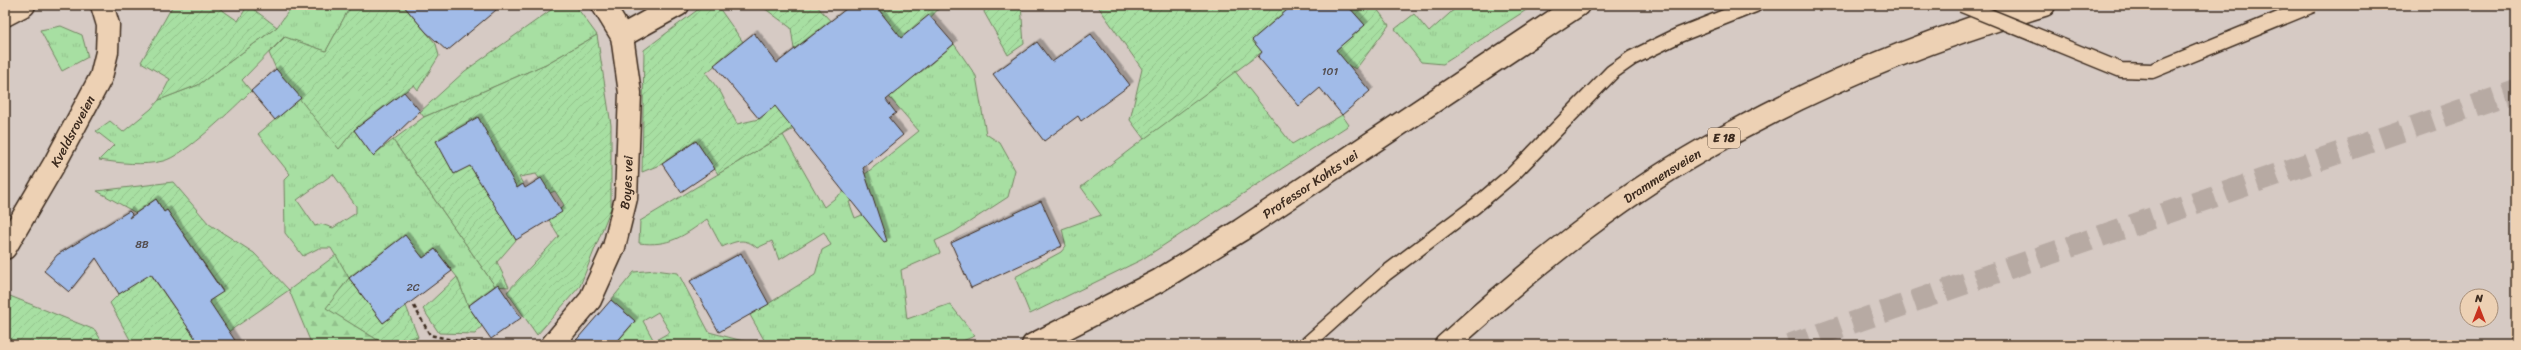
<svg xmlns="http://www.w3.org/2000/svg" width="2521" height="350" viewBox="0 0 2521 350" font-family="Sriracha,sans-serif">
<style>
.grass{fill:url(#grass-tufts);stroke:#718460;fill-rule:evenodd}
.forest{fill:url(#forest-firs);stroke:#718460}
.garden{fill:url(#garden-furrows);stroke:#718460}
.building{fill:#a1bbe8;stroke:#3b2a1e;filter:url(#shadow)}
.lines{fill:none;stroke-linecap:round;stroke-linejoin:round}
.highway-tunnel{stroke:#b7aaa3;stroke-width:22;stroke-dasharray:22 11;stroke-linecap:butt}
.lane-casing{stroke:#3b2a1e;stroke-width:17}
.street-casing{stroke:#3b2a1e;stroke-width:25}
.secondary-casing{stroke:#3b2a1e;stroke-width:25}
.highway-casing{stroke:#3b2a1e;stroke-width:25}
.path{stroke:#3b2a1e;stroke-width:2.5;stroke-dasharray:4 3;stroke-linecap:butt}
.lane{stroke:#edd1b4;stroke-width:14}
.street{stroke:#edd1b4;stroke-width:22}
.secondary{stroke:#edd1b4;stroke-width:22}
.highway{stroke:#edd1b4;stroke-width:22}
.lane-bridge-casing{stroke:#3b2a1e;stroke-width:17;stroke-linecap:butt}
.lane-bridge{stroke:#edd1b4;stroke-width:14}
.labels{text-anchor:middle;stroke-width:3;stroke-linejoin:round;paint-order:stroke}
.number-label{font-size:11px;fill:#544e50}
.shield{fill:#edd1b4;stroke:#705c4b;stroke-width:1}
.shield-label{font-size:12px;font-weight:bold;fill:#3b2a1e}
.street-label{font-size:13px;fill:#3b2a1e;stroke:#edd1b4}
</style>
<defs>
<pattern id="grass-tufts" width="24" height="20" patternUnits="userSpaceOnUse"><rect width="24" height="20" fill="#a7dfa2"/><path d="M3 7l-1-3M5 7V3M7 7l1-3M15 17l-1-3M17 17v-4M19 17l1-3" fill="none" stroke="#91c08b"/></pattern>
<pattern id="forest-firs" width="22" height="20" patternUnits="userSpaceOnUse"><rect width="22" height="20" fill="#a7dfa2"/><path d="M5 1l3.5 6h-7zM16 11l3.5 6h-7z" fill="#91c08b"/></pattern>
<pattern id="garden-furrows" width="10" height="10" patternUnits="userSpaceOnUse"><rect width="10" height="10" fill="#a7dfa2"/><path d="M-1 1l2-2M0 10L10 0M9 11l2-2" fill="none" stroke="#91c08b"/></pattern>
<filter id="shadow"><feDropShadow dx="3.5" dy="-3.5" stdDeviation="0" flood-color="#0004"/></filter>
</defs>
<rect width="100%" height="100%" fill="#d6cac4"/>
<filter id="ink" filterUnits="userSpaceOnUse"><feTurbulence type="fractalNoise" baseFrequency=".025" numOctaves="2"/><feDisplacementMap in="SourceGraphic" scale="8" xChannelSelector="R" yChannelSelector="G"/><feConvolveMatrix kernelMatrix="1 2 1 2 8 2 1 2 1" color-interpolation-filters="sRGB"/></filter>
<g filter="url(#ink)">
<path class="grass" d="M293,5H351L326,51L284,37L242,80L251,91C235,107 183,157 163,161C143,166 120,163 99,160L114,145L96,131L110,121L123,132L151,109L159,100L198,85L277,27Z
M558,5H575L597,35L546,64L424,117L420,112L465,71Z
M1459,5H1534L1443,64L1421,62L1395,29L1414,14L1429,32Z
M61,26L82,35L88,57L62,71L40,30Z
M896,43L921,72L954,44L976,76L986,134L1000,143L1015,170L1008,197L954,232L935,241L940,253L901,270L907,319L950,304L975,336L952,345H767L750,315L815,275L822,250L831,245L824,232L779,260L772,241L757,248C745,237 736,241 722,247L707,219C684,236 669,247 639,243L640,221L783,135ZM876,82L919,131L824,207L783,135ZM871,194L876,209L855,218L849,202Z
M1234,70L1292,144L1342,115L1349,125L1141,260L1030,314L1015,277L1061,252L1066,246L1062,229L1101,215L1081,187Z
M301,98L339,149L354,130L373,155L393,140L495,286L468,306L457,277L435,249L423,258L405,236L349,278L331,248H319L303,256L285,233L284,180L290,174L258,134ZM333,174L356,206V213L333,228L321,224L315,226L297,200Z
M655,270L678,273L709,332L758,345H614L635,321L611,300L634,272ZM658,312L670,332L654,341L643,321Z"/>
<path class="forest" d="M336,255L349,278L327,308L381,342L418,337L412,345H314L311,343L289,290Z"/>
<path class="garden" d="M173,5H215L238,21L248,5L277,27L198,85L159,100L170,79L141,62Z
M351,5H403L436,44L439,56L418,90L414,85L354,130L339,149L276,69L269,53L285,37L326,51Z
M704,5H717L743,42L706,73L721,93L737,124L759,119L838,57L818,31L794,49L791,28L760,5H816L851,44L885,17L875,5H942L929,19L783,135L718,174L696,141L662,164L642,172L644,50Z
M986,5H1021L1024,44L1008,55L984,12Z
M1097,5H1293L1266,49L1144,139L1130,120L1142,69Z
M1347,5H1374L1389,25L1356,69L1329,56L1365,25Z
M597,35L611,125V208L580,286L537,335L507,292L559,236L549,220L564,205L555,191L550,193L536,174L519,177L523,184L493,202L516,240L497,262L509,287L495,286L393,140L424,117L546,64Z
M173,182L209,224L254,253L289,290L221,337L190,345H133L110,303L119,294L137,282L138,256L182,319L223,291L167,210L164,212L156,199L136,213L97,191Z
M457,277L468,306L482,326L475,334L439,333L423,309Z
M349,278L383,323L406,306L418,337L381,342L326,308Z
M10,296L95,330L104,345H5V302Z"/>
<path class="building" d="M403,5H502L447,51L426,32Z
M851,5H875L901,38L929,15L954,44L886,100L896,113L889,118L903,135L863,168L887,241L884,242L775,106L759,119L714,65L754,33L777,63Z
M1293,5H1347L1365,25L1336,50L1370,91L1342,115L1320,88L1299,106L1258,57L1262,52L1252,40Z
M1091,34L1130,85L1081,121L1078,116L1044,141L993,74L1037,42L1052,62Z
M276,69L301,98L275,120L251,91Z
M404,92L420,111L373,156L354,130Z
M478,117L517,188L523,184L525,188L541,178L562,212L516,240L470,166L454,174L436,141Z
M696,141L715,169L681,192L662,164Z
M156,199L164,212L167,210L223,292L209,301L238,345H200L151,274L119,294L96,258L69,292L44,271L57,255L129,211L132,214L129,218Z
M1041,201L1062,246L971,288L951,243Z
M405,235L423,258L435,249L452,271L383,323L349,278Z
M741,253L769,304L719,332L690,281Z
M498,284L521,318L491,339L468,306Z
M611,300L635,321L614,345H572Z"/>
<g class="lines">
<path class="highway-tunnel" d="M1789,345L2516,91"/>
<g class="lane-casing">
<path id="lane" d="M1306,345L1385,274L1474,207L1513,174L1612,72L1632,58L1679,35L1755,5"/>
</g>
<g class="street-casing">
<g id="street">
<path d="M622,36L678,5"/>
<path id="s1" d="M5,248L56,161L101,77L107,52L108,25L102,5"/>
<path id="s2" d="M552,345L590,300L614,247L626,198L630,93L622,36L603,5"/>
</g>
</g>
<g class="secondary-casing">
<g id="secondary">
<path d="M5,15L24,5"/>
<path id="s3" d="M1033,345L1158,281L1241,230L1578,5"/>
</g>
</g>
<g class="highway-casing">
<g id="highway">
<path id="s4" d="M1446,345C1525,274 1611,202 1704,149C1810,87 1927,40 2044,5"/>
</g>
</g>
<path class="path" d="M414,306L430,335L457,341L512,345"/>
<use href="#lane" class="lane"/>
<use href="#street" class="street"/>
<use href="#secondary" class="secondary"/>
<use href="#highway" class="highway"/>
<g class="lane-bridge-casing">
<path id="lane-bridge" d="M1962,5L2121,70L2152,71L2313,5"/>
</g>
<use href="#lane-bridge" class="lane-bridge"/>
</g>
</g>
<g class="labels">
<g class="number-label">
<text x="1330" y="75">101</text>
<text x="142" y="248">8B</text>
<text x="413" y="291">2C</text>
</g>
<rect class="shield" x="1708" y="128" width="32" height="20" rx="3"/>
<g class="shield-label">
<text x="1724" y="142">E 18</text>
</g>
<g class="street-label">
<text dy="5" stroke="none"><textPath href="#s1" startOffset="135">Kveldsroveien</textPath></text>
<text dy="5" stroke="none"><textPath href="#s4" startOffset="275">Drammensveien</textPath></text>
<text dy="5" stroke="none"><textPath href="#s2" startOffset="183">Boyes vei</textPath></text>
<text dy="5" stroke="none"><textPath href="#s3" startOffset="321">Professor Kohts vei</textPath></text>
</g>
</g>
<rect width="2521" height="350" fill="none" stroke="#edd1b4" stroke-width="20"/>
<rect x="10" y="10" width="2501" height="330" fill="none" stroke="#3b2a1e" stroke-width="1.5" filter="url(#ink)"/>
<g transform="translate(2479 308)"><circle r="19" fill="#edd1b4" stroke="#a68e78"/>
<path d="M0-3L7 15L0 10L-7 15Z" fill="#c8321e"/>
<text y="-6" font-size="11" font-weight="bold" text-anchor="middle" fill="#3b2a1e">N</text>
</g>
</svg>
